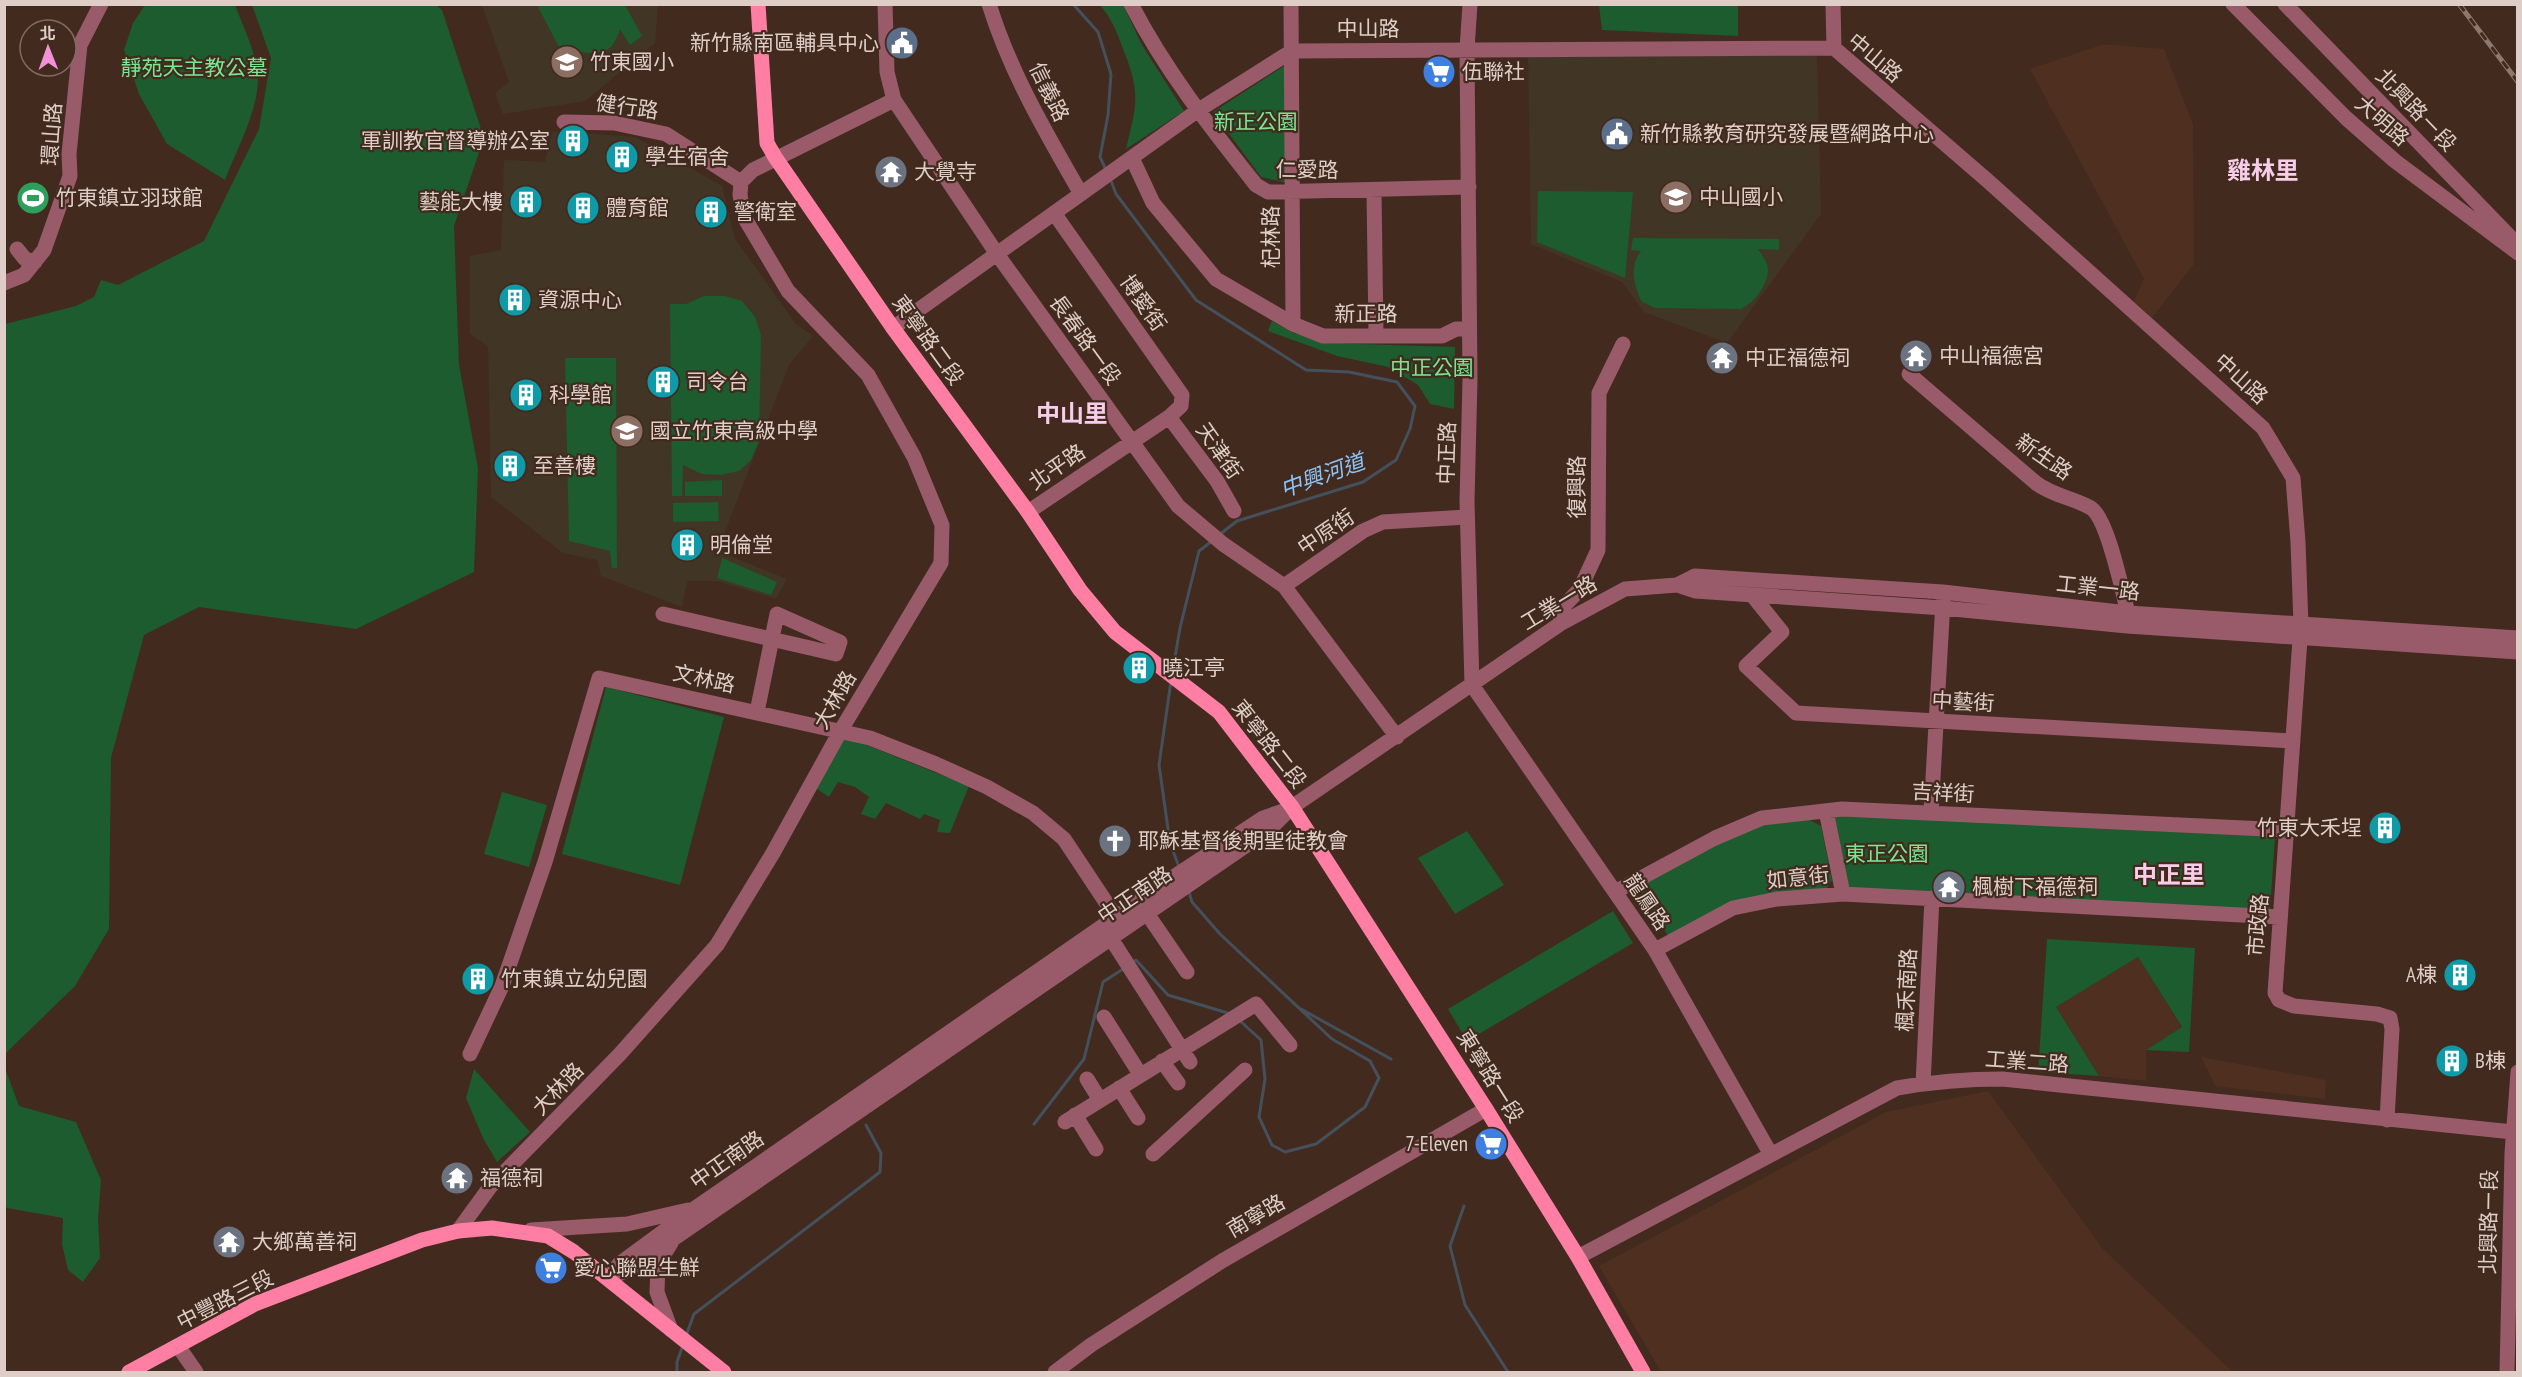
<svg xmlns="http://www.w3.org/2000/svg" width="2522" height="1377" viewBox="0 0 2522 1377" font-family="'PT Sans Narrow','Noto Sans TC',sans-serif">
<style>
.built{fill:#4e2f20}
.education{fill:#413626}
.green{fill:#1c5c2e}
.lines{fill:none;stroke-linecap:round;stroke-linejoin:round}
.stream{stroke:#44515d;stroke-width:3}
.minor{stroke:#995a6a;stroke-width:15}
.major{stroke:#ff7ea4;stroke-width:15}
.rail-casing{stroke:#8d786f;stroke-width:5}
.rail{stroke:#422a1e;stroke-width:3;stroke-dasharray:9;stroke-linecap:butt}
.labels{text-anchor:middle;stroke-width:4.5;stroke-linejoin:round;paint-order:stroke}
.street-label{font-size:21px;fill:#decec7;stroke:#422a1e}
.poi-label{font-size:21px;fill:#decec7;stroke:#422a1e;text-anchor:start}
.park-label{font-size:21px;fill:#77e891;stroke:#422a1e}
.water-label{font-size:22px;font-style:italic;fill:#8bc4f9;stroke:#422a1e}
.quarter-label{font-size:24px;font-weight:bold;fill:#f7cde9;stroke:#422a1e}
</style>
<rect width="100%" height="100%" fill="#422a1e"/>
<path class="built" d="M2104,44L2164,49L2193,124L2194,264L2152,318L2134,301L2144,279L2030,69Z
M2138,957L2182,1028L2146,1050V1081L2099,1076L2056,1007Z
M2201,1057L2326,1080L2325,1099L2215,1086Z
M1988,1091L2103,1249L2233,1372H1661L1599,1266L1886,1112Z"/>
<path class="education" d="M482,5H658L655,43L585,101L503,114L495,93L509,82Z
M1528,52L1817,56L1821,214L1727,343L1644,312L1622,282L1531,244Z
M552,131L635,137L722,186L735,239L796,324L813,336L789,365L725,532L722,553L787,579L776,599L717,581H687L682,607L601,576L597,560L563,553L491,497L488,346L470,334V256L501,250L504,160L545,162Z"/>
<path class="green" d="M145,5H235C243,26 258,57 258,79C258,111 236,151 225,180L167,144L139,94L124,50L133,23Z
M252,5L435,4L442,10L484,138L454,226L459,365L478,468L474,572L356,629L199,607L144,635L111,758L109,929L75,986L5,1054V324L76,306L94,297L101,280L118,285L204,241L259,129L271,58Z
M537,5H625L642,36L630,45L620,29C612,56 599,55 574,51L583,67L573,74Z
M1100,5H1123L1142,45L1184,111L1126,149C1136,107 1141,95 1125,54C1116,31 1115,24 1100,5Z
M1599,5H1738V36L1602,30Z
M1284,66L1287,183L1261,177L1213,112Z
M1538,191L1633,192L1625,278L1537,242Z
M1633,238L1779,239V250L1758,249C1762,255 1768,262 1768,271C1767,286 1754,303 1741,309L1655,308L1641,301C1634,284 1629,266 1641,251L1631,250Z
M704,296H725L742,301L755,317L761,335L759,441L751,460L739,471L720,475L702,474L683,465L682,496H672L670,304H686Z
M1272,321L1294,333L1326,343L1455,347L1454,409L1430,404L1418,385L1388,367L1337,356L1268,331Z
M565,358H616L617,568H612L610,551L569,541Z
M722,480V496H685V482Z
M718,502L719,521L673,522V503Z
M722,558L777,582L771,595L717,578Z
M606,687L724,717L680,885L562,854Z
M844,736L969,786L950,833L937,832L940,820L924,814L920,819L886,803L875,819L861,814L869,797L855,787L838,782L829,797L817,789Z
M502,792L547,805L529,867L484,854Z
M1830,813L2275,836L2270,911L1848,891Z
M1808,819L1821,826L1832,880L1825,891L1785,893L1668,936L1638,887L1722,841L1763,824Z
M1467,831L1504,885L1455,914L1418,858Z
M1613,911L1633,943L1467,1041L1448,1009Z
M2047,939L2195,948L2189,1052L2146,1050L2182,1027L2138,957L2056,1007L2099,1076L2038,1072Z
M5,1068L19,1106L76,1122L101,1180L98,1219L100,1258L83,1282L68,1270L62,1244L63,1218L7,1208L5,1205Z
M474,1069L530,1132L497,1162L483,1138L466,1098Z"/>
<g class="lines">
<path class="stream" d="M1073,4L1098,32L1111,74L1108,115L1100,157L1106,170
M1110,178L1116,194L1196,300L1306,370L1349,372L1397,382L1415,406L1410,429L1396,460L1363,482L1237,521L1219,535
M1173,669L1180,628L1199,551L1212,541
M1171,681L1159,765L1170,843L1179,867
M1189,892L1192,902L1220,934L1332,1039L1370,1061L1379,1078L1365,1107L1316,1144L1285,1152L1272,1145L1259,1117L1265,1079L1261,1040L1239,1020
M1131,963L1136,960L1168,995L1231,1014
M1301,1009L1391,1059
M1034,1124L1084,1059L1103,982L1123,969
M1464,1206L1450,1246L1465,1305L1508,1372
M686,1336L694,1314L880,1172L881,1153L866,1125
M677,1372V1362L683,1345"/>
<path class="minor" d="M885,4L887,72L894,100L997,254L1178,506L1223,544L1284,586L1397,737
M989,4C1010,72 1046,133 1081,194
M1131,4C1165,70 1210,127 1256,185L1268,192L1469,187
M1291,4L1293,324
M1470,4L1467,49L1470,379L1467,501L1472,685
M1833,4L1834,48
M2233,4L2346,118L2395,161L2518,253
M2285,4L2515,242
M564,122L614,123L666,134L741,182
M1132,158L1153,203L1216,279L1293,324L1323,336H1442L1456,329H1469
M1374,191L1376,335
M17,249L25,259L35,262
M4,283L24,275L44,250L70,176L69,154L80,45L101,4
M893,328L1197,111L1292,51L1834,48L1988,181L2263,428L2293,478L2298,542L2301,625L2275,993L2279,1000L2294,1006L2377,1014L2390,1018L2392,1029L2387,1120
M1909,374L2036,483C2053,496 2074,498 2091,508C2108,519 2122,591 2128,613V620
M1169,417L1217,481L1234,511
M1028,512L1169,417L1181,406L1182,395L1054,213
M1677,585L1695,576L1943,592L2128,613L2518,638
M1284,586L1363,531L1383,522L1467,517
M1752,595L1782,632L1746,666L1796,713L2293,741
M663,614L836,654L840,642L777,614L757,712
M1560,624L1562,608L1580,589L1598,550L1599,393L1623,344
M1472,685L1655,950L1770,1153
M1826,811L1843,894
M1931,813L1943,601
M1615,892L1715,838L1762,818L1842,809L2287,830
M1146,912L1187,972
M1110,937L1190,1062
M1655,950L1733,908L1777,899L1843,894L2279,917
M1104,1017L1140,1074
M470,1054L502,986L545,862L599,678L870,738L936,764L987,787L1033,813L1064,839L1123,928
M1162,1061L1178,1083
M1087,1079L1100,1100
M1923,1084L1932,898
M1119,1088L1138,1118
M1075,1115L1096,1149
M1065,1122L1256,1004L1290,1045
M1153,1154L1245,1070
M531,1230L627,1224L688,1210
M458,1231L490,1187L620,1054L717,945L773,853L841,730L941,563L942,525L914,457L868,375L788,291L744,217L740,195L741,182L753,170L894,100
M1578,1257L1897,1088C1932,1082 1967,1079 2002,1079L2513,1132
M609,1278L628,1270L1270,829L1292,807L1560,624L1625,589L1677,585L1695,591L1943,608L2127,626L2518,652
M609,1278L619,1264L694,1209L1175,876L1263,818L1286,810
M671,1330L657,1292L658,1264L671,1243
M178,1346L196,1372
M1055,1372L1091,1345L1222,1261L1486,1109
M2507,1372L2512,1153L2518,1072"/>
<path class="major" d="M758,4L767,143L775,157L893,328L1028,512L1080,590L1115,632L1219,712L1292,807L1486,1109L1578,1257L1643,1372
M129,1372L255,1304L422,1240L458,1231L492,1228L548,1236L574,1252L724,1372"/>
<g class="rail-casing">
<path id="rail" d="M2459,4L2518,82"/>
</g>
<use href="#rail" class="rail"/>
</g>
<defs>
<g id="civic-disc" transform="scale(1.725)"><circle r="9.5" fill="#5c6f8a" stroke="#422a1e"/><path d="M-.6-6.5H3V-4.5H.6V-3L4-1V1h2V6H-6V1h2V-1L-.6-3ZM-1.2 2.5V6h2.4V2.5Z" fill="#fff"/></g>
<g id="school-disc" transform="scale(1.725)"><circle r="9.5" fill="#8d6e63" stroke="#422a1e"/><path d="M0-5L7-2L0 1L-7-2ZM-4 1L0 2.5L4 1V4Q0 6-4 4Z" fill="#fff"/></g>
<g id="supermarket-disc" transform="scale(1.725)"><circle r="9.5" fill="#3f7fe0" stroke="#422a1e"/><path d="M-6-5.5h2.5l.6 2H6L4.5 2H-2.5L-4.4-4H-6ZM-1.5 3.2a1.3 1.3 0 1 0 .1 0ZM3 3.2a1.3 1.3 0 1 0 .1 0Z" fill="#fff"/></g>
<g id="building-disc" transform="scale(1.725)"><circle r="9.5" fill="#0f9aa8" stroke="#422a1e"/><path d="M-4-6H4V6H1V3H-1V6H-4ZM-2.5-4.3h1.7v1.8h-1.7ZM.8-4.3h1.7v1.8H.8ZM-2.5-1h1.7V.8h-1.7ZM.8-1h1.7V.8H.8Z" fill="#fff"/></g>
<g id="temple-disc" transform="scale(1.725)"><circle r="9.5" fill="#6b7280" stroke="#422a1e"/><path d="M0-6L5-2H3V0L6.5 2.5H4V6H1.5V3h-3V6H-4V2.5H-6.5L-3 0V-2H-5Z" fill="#fff"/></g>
<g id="stadium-disc" transform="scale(1.725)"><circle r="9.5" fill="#2e9e5b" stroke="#422a1e"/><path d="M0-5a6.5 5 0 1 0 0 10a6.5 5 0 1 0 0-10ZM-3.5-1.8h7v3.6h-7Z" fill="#fff"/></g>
<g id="church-disc" transform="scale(1.725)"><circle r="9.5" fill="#6b7280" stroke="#422a1e"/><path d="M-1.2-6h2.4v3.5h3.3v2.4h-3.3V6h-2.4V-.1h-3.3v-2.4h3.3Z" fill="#fff"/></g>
</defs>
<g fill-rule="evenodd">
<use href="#civic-disc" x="902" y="43"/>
<use href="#school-disc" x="567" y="62"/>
<use href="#supermarket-disc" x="1439" y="72"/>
<use href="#civic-disc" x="1617" y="134"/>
<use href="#building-disc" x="573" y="141"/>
<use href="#building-disc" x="622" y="157"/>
<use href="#temple-disc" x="891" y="172"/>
<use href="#school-disc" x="1676" y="197"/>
<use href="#stadium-disc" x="33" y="198"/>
<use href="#building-disc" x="526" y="202"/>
<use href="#building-disc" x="583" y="208"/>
<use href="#building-disc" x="711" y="212"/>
<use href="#building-disc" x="515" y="300"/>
<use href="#temple-disc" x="1916" y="356"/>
<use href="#temple-disc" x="1722" y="358"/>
<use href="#building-disc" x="663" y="382"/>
<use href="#building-disc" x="526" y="395"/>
<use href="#school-disc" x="627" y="431"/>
<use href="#building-disc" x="510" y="466"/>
<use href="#building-disc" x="687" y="545"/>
<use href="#building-disc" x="1139" y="668"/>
<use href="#building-disc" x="2385" y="828"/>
<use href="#church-disc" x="1115" y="841"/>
<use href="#temple-disc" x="1949" y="887"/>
<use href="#building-disc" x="2460" y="975"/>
<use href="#building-disc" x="478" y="979"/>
<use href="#building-disc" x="2452" y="1061"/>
<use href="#supermarket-disc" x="1491" y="1144"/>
<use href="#temple-disc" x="457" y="1178"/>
<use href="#temple-disc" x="229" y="1242"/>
<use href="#supermarket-disc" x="551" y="1268"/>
</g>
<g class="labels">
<g class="street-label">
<text x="1368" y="36">中山路</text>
<text transform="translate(1875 58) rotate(40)" y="7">中山路</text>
<text transform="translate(1049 92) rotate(64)" y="7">信義路</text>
<text transform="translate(627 107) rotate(8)" y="7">健行路</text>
<text transform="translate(2416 110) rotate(46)" y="7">北興路ㄧ段</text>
<text transform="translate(2382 121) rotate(41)" y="7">大明路</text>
<text transform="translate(52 134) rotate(-86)" y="7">環山路</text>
<text transform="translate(1307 170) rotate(1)" y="7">仁愛路</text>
<text transform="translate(1271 237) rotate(-90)" y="7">杞林路</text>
<text transform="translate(1143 303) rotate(55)" y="7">博愛街</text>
<text x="1366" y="321">新正路</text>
<text transform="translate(928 340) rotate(54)" y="7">東寧路二段</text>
<text transform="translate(1085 340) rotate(54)" y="7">長春路一段</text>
<text transform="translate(2241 379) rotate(42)" y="7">中山路</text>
<text transform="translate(1219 451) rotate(55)" y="7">天津街</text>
<text transform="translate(1447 453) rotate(-88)" y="7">中正路</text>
<text transform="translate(2044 457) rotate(35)" y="7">新生路</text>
<text transform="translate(1057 467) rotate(-34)" y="7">北平路</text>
<text transform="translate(1577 487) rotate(-90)" y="7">復興路</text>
<text transform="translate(1326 532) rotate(-34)" y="7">中原街</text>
<text transform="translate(2098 588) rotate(6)" y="7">工業一路</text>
<text transform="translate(1559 603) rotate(-31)" y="7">工業一路</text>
<text transform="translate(704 679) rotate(12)" y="7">文林路</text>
<text transform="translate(835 700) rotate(-60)" y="7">大林路</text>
<text transform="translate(1963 702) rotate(3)" y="7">中藝街</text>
<text transform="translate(1269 744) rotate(52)" y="7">東寧路二段</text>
<text transform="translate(1943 793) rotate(3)" y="7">吉祥街</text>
<text transform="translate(1798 878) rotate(-6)" y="7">如意街</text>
<text transform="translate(1135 895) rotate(-34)" y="7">中正南路</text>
<text transform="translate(1647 902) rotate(56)" y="7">龍鳳路</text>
<text transform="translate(2258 925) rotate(-85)" y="7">市政路</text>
<text transform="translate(1907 990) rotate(-87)" y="7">楓禾南路</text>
<text transform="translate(2027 1062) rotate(4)" y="7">工業二路</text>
<text transform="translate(1490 1076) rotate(58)" y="7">東寧路一段</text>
<text transform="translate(558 1089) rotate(-46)" y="7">大林路</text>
<text transform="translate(727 1160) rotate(-35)" y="7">中正南路</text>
<text transform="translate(1256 1216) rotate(-30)" y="7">南寧路</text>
<text transform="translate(2489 1222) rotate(-89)" y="7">北興路ㄧ段</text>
<text transform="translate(225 1300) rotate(-27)" y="7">中豐路三段</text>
</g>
<g class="poi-label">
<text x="879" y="50" text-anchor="end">新竹縣南區輔具中心</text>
<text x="590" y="69">竹東國小</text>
<text x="1462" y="79">伍聯社</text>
<text x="1640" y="141">新竹縣教育研究發展暨網路中心</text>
<text x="550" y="148" text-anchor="end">軍訓教官督導辦公室</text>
<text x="645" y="164">學生宿舍</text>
<text x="914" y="179">大覺寺</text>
<text x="1699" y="204">中山國小</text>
<text x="56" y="205">竹東鎮立羽球館</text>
<text x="503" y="209" text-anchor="end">藝能大樓</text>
<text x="606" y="215">體育館</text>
<text x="734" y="219">警衛室</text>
<text x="538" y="307">資源中心</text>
<text x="1939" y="363">中山福德宮</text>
<text x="1745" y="365">中正福德祠</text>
<text x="686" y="389">司令台</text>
<text x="549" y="402">科學館</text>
<text x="650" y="438">國立竹東高級中學</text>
<text x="533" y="473">至善樓</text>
<text x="710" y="552">明倫堂</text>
<text x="1162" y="675">曉江亭</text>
<text x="2362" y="835" text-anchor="end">竹東大禾埕</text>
<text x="1138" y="848">耶穌基督後期聖徒教會</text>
<text x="1972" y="894">楓樹下福德祠</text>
<text x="2437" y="982" text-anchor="end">A棟</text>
<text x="501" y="986">竹東鎮立幼兒園</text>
<text x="2475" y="1068">B棟</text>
<text x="1468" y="1151" text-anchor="end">7-Eleven</text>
<text x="480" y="1185">福德祠</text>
<text x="252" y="1249">大鄉萬善祠</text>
<text x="574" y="1275">愛心聯盟生鮮</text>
</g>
<g class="park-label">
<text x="194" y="75">靜苑天主教公墓</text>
<text x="1256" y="129">新正公園</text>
<text x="1432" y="375">中正公園</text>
<text x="1887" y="861">東正公園</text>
</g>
<g class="water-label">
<text transform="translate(1322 475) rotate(-20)" y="8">中興河道</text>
</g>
<g class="quarter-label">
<text x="2263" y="179">雞林里</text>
<text x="1072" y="422">中山里</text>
<text x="2169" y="883">中正里</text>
</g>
</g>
<rect width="2522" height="1377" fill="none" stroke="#decec7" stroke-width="12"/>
<g transform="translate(48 48) rotate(359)"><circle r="28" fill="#422a1e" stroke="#806c62" stroke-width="1.5"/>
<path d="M0-4.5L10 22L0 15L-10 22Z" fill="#f291d6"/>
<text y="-9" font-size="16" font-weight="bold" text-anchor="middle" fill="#decec7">北</text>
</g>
</svg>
